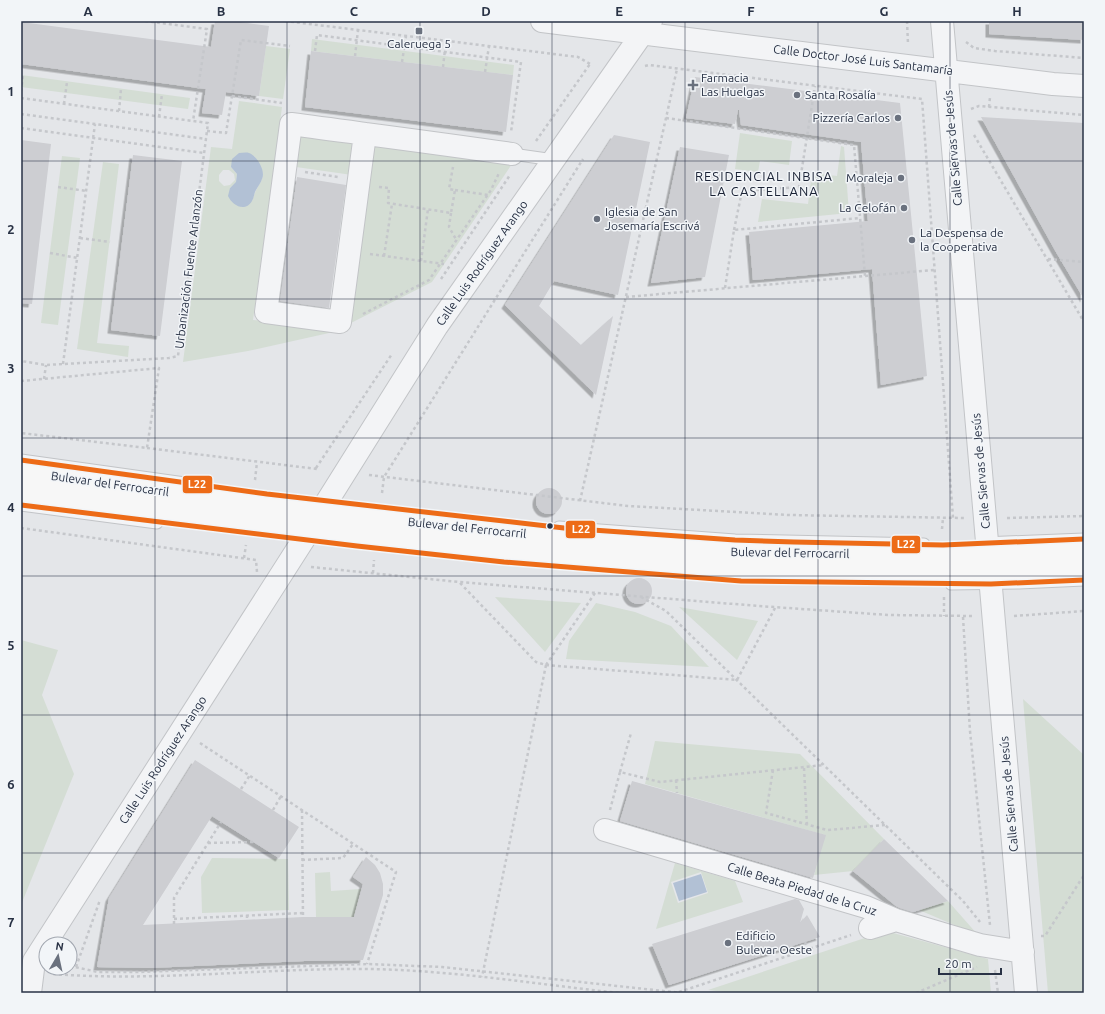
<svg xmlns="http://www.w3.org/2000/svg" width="1105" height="1014" viewBox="0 0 1105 1014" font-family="Ubuntu,sans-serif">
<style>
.green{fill:#d4ddd4;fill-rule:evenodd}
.water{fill:#b2c1d5}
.building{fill:#cdced2;filter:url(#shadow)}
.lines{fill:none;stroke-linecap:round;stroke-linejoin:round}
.lane-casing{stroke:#c2c4c7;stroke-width:13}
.street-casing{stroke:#c2c4c7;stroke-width:24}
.secondary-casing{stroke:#c2c4c7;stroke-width:24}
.path{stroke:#c5c7cb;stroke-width:2.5;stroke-dasharray:3 3;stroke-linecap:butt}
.lane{stroke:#f3f4f6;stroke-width:11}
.street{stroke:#f3f4f6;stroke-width:22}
.secondary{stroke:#f7f7f7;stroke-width:22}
.bus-1-casing{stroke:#f2f5f8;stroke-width:8}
.bus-1{stroke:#ed6b17;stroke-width:5}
.grid{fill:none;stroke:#293245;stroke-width:1;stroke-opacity:0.55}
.poi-dot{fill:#6a717e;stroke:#f2f5f8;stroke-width:1.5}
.bus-dot{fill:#293245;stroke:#f2f5f8;stroke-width:1.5}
.labels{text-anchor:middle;stroke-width:3;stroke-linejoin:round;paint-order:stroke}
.poi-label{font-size:12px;fill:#293245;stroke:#f2f5f8;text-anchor:start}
.street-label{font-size:12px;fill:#293245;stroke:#f2f5f8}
.neighbourhood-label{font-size:13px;letter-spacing:1px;fill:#1b2336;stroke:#f2f5f8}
.line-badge{stroke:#f2f5f8;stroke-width:1.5}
.badge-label{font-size:11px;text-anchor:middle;font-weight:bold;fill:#fff}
.neatline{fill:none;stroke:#293245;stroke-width:1.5}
.grid-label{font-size:13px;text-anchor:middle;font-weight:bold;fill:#293245}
</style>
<defs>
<filter id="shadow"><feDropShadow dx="-3.5" dy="3.5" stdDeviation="0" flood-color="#0004"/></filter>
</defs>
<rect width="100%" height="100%" fill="#e4e6e9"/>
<path class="green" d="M312,39L514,65L513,75L311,51Z
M266,46L290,49L283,99L259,96Z
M21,75L190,98L188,109L21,87Z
M239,101L282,107L253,320L335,330L329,333L248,351L183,362L211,147L232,149ZM254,156C271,181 259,177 252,201L230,188L236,183L237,174L231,167ZM223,170H229L234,174L235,180L230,185L224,186L219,181V175Z
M301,133L357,141L352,175L296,167Z
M740,133L792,141L789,165L760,161L758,172L735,169Z
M371,143L514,161L432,282L347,325Z
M841,146L844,147L849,213L758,222L762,199L808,204L812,173L837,176Z
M62,156L80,158L58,325L41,323Z
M103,162L119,164L97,343L129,346L128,357L77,349Z
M495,597L581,603L545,652Z
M596,603L635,612L671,626L709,667L566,659L569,641Z
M679,607L758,621L737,660Z
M21,640L58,650L42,695L74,774L21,905Z
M1023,699L1084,755V993H1048Z
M655,741L800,754L884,839L853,871L814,875L825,835L645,784Z
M212,858L288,859L289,910L202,913L201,877Z
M675,863L735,881L743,902L656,929ZM701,872L708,893L678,903L671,882Z
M330,872L331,891L361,889L354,917H316L315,873Z
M948,901L978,935L919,910Z
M886,931L988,959L991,993H732L708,990Z"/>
<path class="water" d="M239,153C242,153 246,152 249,153C257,156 266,171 262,179C261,183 258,186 256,190C254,193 254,198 252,201C245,213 232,205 228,196L230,188L236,182L237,174L231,167L232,159Z
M701,874L707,892L679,901L673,883Z"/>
<path class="building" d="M215,21H233L269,26L259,96L226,92L222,115L202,113L206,89L21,64V22L211,47Z
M989,21H1084V40L989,34Z
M311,51L513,75L506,132L305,107Z
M695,77L900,103L927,376L881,385L872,269L753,280L749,232L868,221L861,142L741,125L739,110H738L735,124L686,118Z
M981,117L1084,123V299L1056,252Z
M614,135L650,142L618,295L554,281L539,306L581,345L613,316L596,395L505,305Z
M21,140L51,144L32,304L21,303Z
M680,147L729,155L705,277L651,283Z
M133,155L182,161L160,336L111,330Z
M297,177L346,185L329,308L280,301Z
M536 501a13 13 0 1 1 26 0a13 13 0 1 1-26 0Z
M626 591a13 13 0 1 1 26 0a13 13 0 1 1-26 0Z
M195,760L299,827L279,858L212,816L143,925L303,917H354L363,884L353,877L366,857L375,865L380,873L383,884V895L363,960L304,961L150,968L97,967L109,898Z
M632,781L826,835L813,878L620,821Z
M884,839L948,901L913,912L900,908L896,906L853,871Z
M795,899L799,900L804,909L800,923L807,915L820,937L669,985L652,944Z"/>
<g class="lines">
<g class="lane-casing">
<path id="lane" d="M512,154L554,160
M21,460L199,485
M21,505L157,523
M559,527L735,540L924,544
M983,543L1084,539
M951,584L1019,583L1084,580"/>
</g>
<g class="street-casing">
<path id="street" d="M542,21L1053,84L1084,86
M942,21L1026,993
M365,134L340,322L266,312L291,124C365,134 438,143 512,154
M321,511L437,326L651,21
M605,830L866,907L896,920L980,945L1023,952
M870,928L896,920
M30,993L34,961L309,531"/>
</g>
<g class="secondary-casing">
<path id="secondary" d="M21,472C170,493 319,512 468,528C560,538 653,550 746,553C859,557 972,555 1084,551
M21,494C186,516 351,536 516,552C591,559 666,567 741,571C855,576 970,575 1084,568"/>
</g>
<path class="path" d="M145,21L207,29L193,121
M285,21L578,57L590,64
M907,21L908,44
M966,42L974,48L995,51L1084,58
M315,51L317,35L521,62L511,132
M355,56L358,30
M402,62L406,36
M645,66L649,65L922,99L953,518
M443,67L446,41
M485,72L489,46
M21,91L23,76
M232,96L282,103
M21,98L208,123L178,356L169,358L46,365L21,361
M64,104L67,82
M989,107L990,97
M971,109L979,106L1084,115
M119,111L121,89
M21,114L206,139
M159,117L162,94
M666,118L854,145L865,276
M21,128L204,153
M207,131L226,133L241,40L290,46
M974,135L1084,322
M536,141L590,64
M305,172L338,177
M58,187L87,191
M379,187L389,188L388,203L451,213L455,190L449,189L453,167
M455,190L488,195
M451,213L449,227L457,241
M734,230L742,191L799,187L815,86
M80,238L110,242
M50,253L78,258
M370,254L444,264
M384,256L392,204
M1048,259L1084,262
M421,261L428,209
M441,279L510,175
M725,288L734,230L860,218
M626,297L934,270
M363,314L429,280L491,190L499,173
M63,364L95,124
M44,379L46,365
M21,381L159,368L147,448L21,433
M147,448L317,469
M316,468L392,354
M369,475L628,506L789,515L964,518
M255,480L257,462
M382,493L384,477L583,159
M580,501L677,69
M1007,518L1084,516
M21,528L256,560L257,572
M942,529L943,518
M244,558L246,545
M311,567L459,582L759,606L888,615L972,616
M373,573L374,560
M460,583L536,662L546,665L482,977
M641,597L666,611L963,901L980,922
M944,597V616
M1014,616L1084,611
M963,617L970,731L990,925
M546,665L737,680L775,608
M546,665L595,593
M200,743L396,872L367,964
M804,768L807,825
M773,770L766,813L827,830L886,825
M620,772L631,733
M676,780L677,793
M241,789L250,775
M273,810L281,796
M302,810L303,917
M610,810L620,772L660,782L824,765
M208,843L254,842
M302,860L343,858L353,844
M247,915V920
M174,919L303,913
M174,924V898L221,822
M1041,936H1045L1084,875
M805,942L808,949
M70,966L98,972H138L367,964L442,967L682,993
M76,967L100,900
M995,970L998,993
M53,974C158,982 262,968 367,969C451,970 535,984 619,993
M679,992L851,935
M916,993L977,967"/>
<use href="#lane" class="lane"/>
<use href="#street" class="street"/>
<use href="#secondary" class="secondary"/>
<g class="bus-1-casing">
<path id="bus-1" d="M21,460L267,494L564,528L735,540L794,542L943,545L1084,539
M21,505L357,546L504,562L741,581L991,584L1084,580"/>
</g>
<use href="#bus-1" class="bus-1"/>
</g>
<path class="grid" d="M155,21V993M287,21V993M420,21V993M552,21V993M685,21V993M818,21V993M950,21V993M21,161H1084M21,299H1084M21,438H1084M21,576H1084M21,715H1084M21,853H1084"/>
<g class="poi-dot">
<rect x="415" y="27" width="8" height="8" rx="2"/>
<path d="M691 79h4v4h4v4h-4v4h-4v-4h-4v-4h4z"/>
<circle cx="797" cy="95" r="4"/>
<circle cx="898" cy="118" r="4"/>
<circle cx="901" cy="178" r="4"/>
<circle cx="904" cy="208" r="4"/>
<circle cx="597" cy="219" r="4"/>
<circle cx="912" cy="240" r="4"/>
<circle cx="728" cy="943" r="4"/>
</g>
<circle class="bus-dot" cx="550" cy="526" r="3.5"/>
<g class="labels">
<g class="poi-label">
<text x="419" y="48" text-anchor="middle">Caleruega 5</text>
<text x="701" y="82">Farmacia<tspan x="701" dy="14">Las Huelgas</tspan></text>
<text x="805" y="99">Santa Rosalía</text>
<text x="890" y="122" text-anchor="end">Pizzería Carlos</text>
<text x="893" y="182" text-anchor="end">Moraleja</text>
<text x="896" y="212" text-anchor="end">La Celofán</text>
<text x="605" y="216">Iglesia de San<tspan x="605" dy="14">Josemaría Escrivá</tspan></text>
<text x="920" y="237">La Despensa de<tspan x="920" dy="14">la Cooperativa</tspan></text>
<text x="736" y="940">Edificio<tspan x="736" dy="14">Bulevar Oeste</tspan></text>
</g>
<g class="street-label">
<text transform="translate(863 60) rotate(7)" y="4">Calle Doctor José Luis Santamaría</text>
<text transform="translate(953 148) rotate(-95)" y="4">Calle Siervas de Jesús</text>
<text transform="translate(482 263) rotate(-55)" y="4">Calle Luis Rodríguez Arango</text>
<text transform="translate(189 269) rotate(-83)" y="4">Urbanización Fuente Arlanzón</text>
<text transform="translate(981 471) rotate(-95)" y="4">Calle Siervas de Jesús</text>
<text transform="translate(110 484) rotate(8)" y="4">Bulevar del Ferrocarril</text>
<text transform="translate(467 528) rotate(6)" y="4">Bulevar del Ferrocarril</text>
<text transform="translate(790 553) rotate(1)" y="4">Bulevar del Ferrocarril</text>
<text transform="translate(163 760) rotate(-57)" y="4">Calle Luis Rodríguez Arango</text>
<text transform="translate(1009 794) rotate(-95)" y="4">Calle Siervas de Jesús</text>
<text transform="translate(802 889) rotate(17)" y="4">Calle Beata Piedad de la Cruz</text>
</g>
<g class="neighbourhood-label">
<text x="764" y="181">RESIDENCIAL INBISA<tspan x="764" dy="15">LA CASTELLANA</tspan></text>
</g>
</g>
<g class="line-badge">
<rect x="182" y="475" width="31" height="19" rx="4" fill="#ed6b17"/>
<rect x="565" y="520" width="31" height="19" rx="4" fill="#ed6b17"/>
<rect x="891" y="535" width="30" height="19" rx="4" fill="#ed6b17"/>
</g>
<g class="badge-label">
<text x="197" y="488">L22</text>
<text x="581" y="533">L22</text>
<text x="906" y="548">L22</text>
</g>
<rect width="1105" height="1014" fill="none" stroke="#f2f5f8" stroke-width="44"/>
<g transform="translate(58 956) rotate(9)"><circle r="19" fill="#f2f5f8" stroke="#a2a7b0"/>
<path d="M0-3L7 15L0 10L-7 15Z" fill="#6a717e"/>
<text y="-6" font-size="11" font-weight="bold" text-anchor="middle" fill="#293245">N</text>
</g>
<path d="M939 968v6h62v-6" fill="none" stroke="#293245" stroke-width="2"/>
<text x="945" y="968" font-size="12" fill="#293245" stroke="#f2f5f8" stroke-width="3" paint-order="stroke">20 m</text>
<rect x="22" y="22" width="1061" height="970" class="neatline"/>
<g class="grid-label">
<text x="88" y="16">A</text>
<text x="221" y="16">B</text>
<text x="354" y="16">C</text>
<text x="486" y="16">D</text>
<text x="619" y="16">E</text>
<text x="751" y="16">F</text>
<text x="884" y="16">G</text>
<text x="1017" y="16">H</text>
<text x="11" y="96">1</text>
<text x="11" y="234">2</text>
<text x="11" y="373">3</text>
<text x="11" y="512">4</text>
<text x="11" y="650">5</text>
<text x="11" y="789">6</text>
<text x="11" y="927">7</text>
</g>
</svg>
